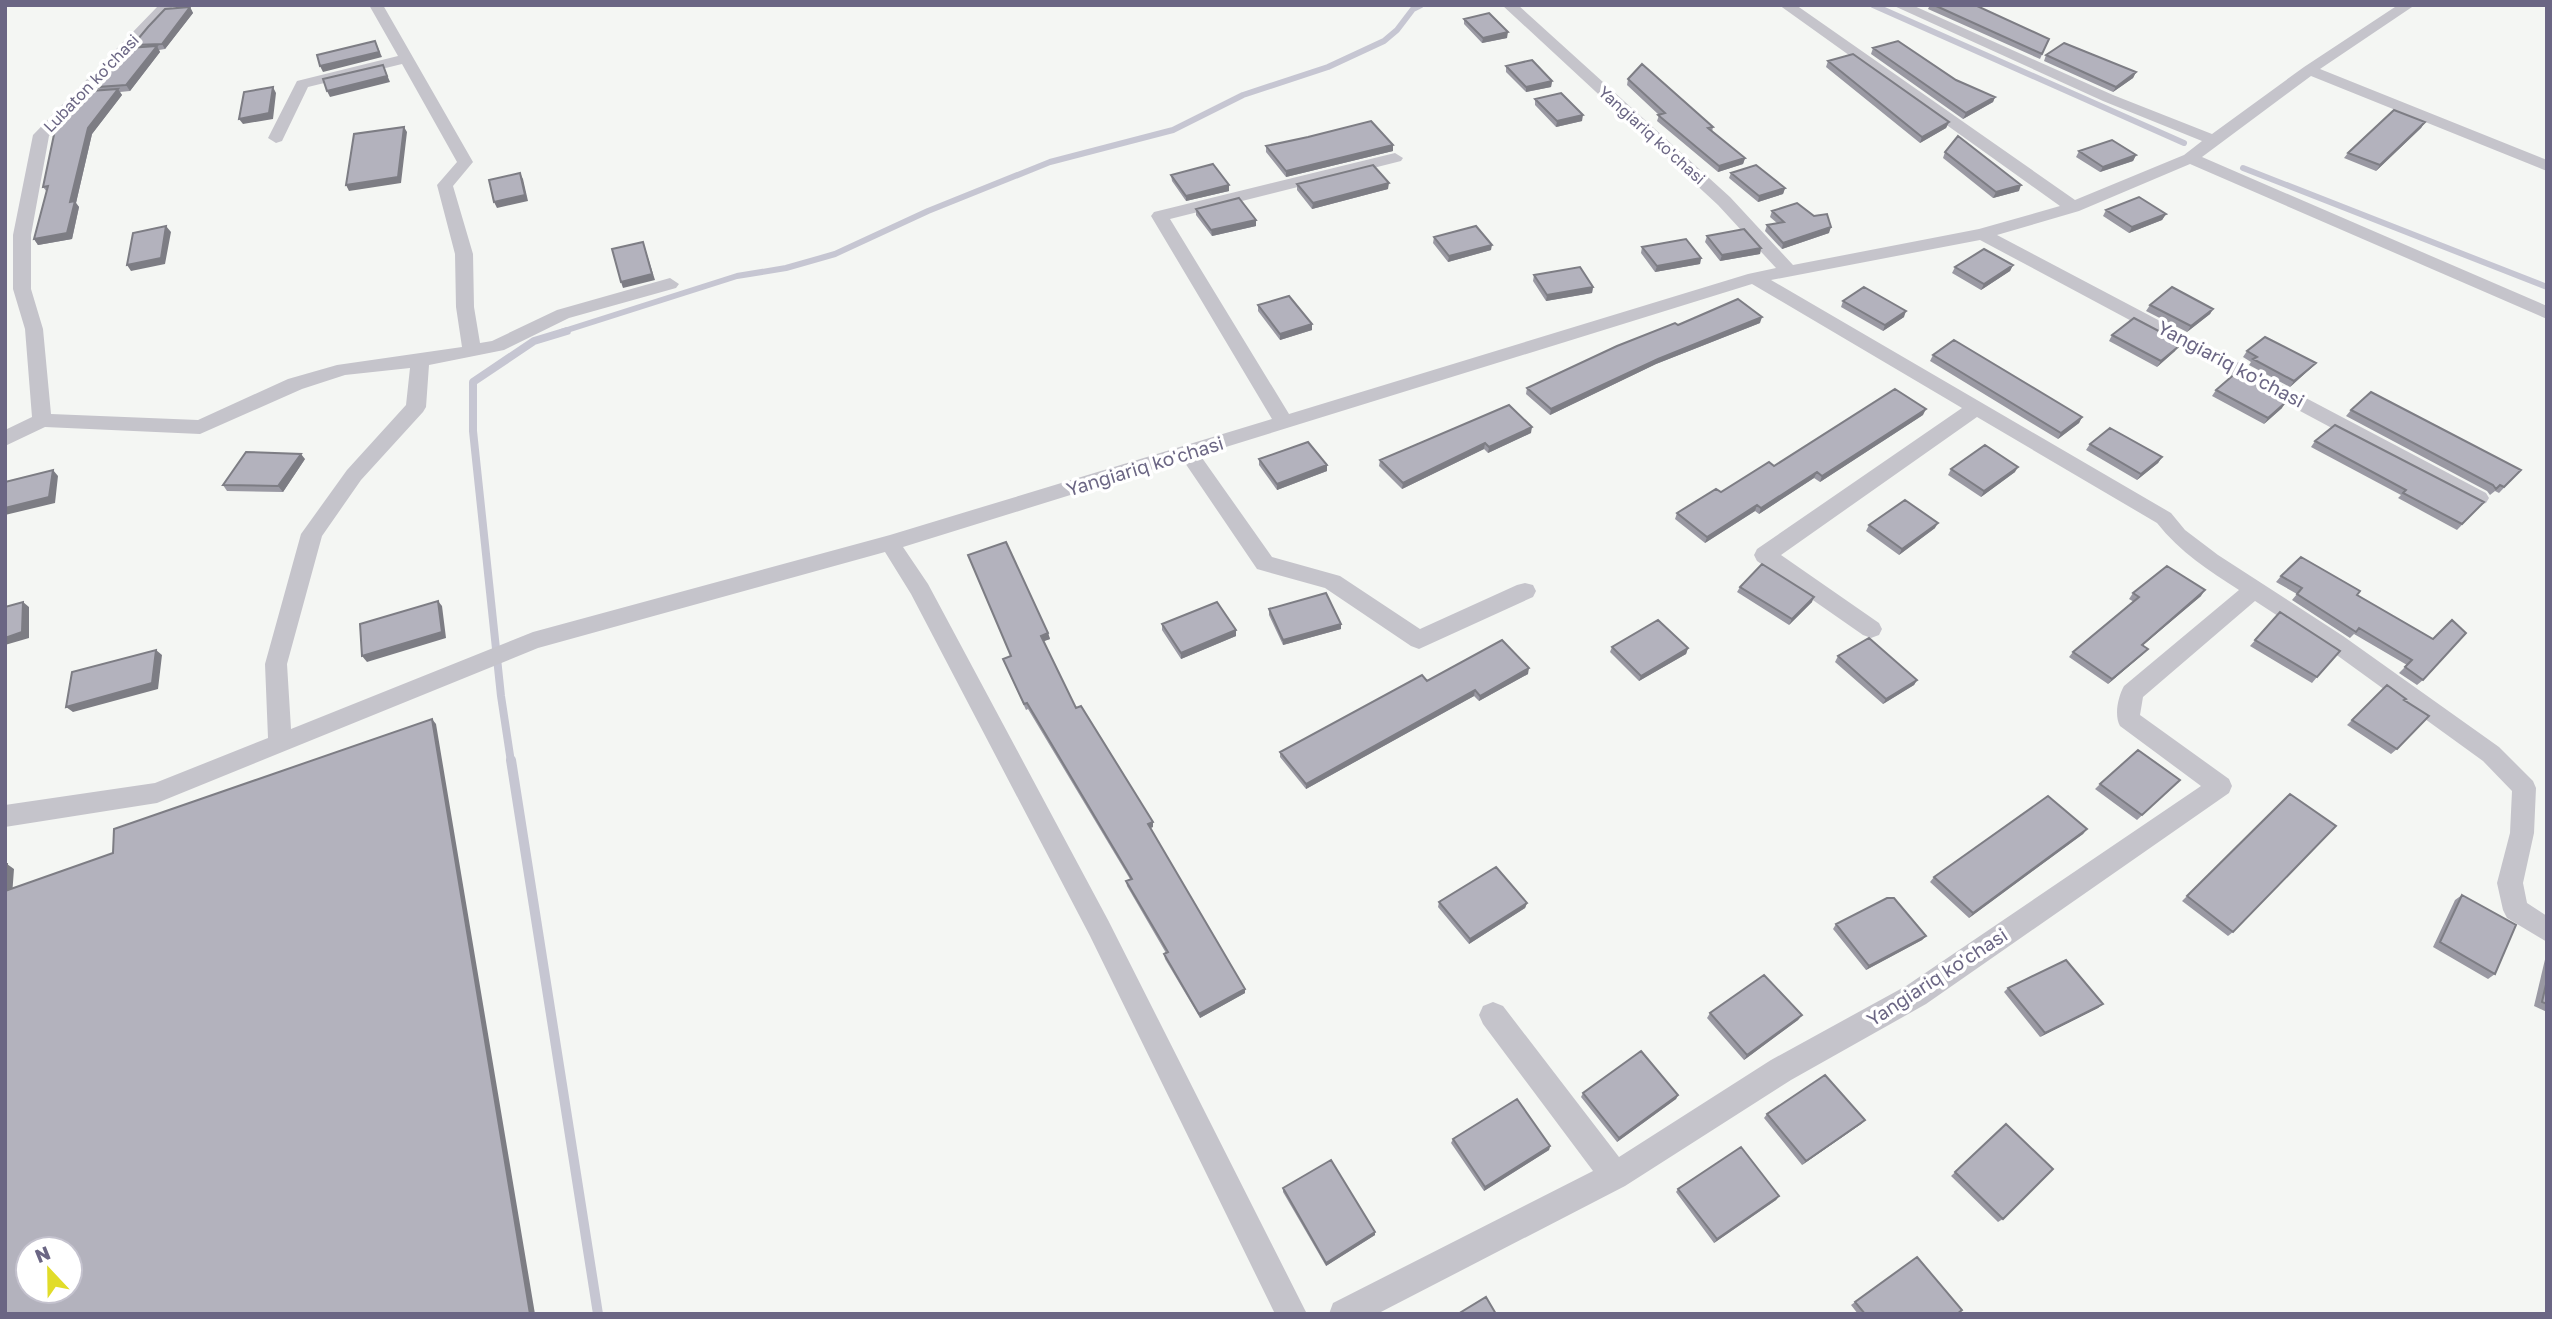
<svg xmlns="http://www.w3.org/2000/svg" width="2552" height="1319" viewBox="0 0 2552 1319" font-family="'Golos Text',sans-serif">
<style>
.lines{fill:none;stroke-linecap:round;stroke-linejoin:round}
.stream-far2{stroke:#c6c6d2;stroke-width:6}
.stream-far1{stroke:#c6c6d2;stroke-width:8}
.stream{stroke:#c6c6d2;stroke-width:10}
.street{fill:#c5c4cb;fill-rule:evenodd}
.wall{fill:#9a99a3}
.shaded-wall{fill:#7d7d84}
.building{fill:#b3b2bd;stroke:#7d7d84;stroke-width:2;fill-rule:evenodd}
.labels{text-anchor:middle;stroke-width:7;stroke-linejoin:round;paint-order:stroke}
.far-street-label{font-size:16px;fill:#6b6684;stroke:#fff}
.street-label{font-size:19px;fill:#6b6684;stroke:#fff}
</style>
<rect width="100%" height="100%" fill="#f4f6f3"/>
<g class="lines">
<path class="stream-far2" d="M1873,5L2184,143
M2243,168L2547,287
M561,332L737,276L786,268L835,254L928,211L1050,162L1173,130L1243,95L1328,67L1384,41L1397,30L1413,9L1421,5"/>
<path class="stream-far1" d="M511,762L501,696L473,431V382L534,341L567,331"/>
<path class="stream" d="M511,760L598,1314"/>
<path class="street" d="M159,5H174L49,136L31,235V289L43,329L51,414L198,420L288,379L337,365L462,347L456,307L455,254L437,185L457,162L402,64L308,87L282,141L276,143L268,138L297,81L398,56L369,5H383L473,162L453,186L473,254L474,307L480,343L492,341L557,310L670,278L679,284L676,288L569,318L504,350L429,365L426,407L423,412L361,480L322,536L287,664L291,729L533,632L890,535L1272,419L1151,216L1154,212L1395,153L1403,158L1401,161L1170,219L1289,414L1748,274L1776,268L1718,205L1502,5H1518L1730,197L1793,265L1979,229L2060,206L1779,5H1796L2075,200L2184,155L2202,141L2103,101L1892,5H1912L2113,95L2212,134L2304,67L2398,5H2415L2320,69L2547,160V171L2311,76L2202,157L2547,306V319L2190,164L2079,211L1997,235L2486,493L2489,498L2486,503L2479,505L2472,503L1980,240L1771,280L2171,513L2185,530L2218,555L2343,636L2499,747L2533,781L2536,788L2534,833L2523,883L2527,903L2547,916V942L2507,918L2503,910L2497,883L2510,833L2512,791L2483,761L2327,648L2255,601L2143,697L2140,715L2229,779L2232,786L2229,793L1926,1004L1791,1080L1625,1186L1377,1314H1329L1333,1303L1593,1171L1483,1024L1479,1015L1483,1006L1493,1002L1503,1006L1619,1157L1771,1060L1906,986L2201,786L2120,726C2114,715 2118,697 2124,686L2239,590C2209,571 2180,552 2157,523L1977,417L1781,555L1879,623L1882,629L1879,635L1871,638L1863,635L1757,561L1754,555L1757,549L1962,408L1752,284L1200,455L1272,557L1340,576L1420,629L1517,585L1525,583L1533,585L1536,591L1533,597L1419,649L1411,646L1325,588L1257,569L1183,460L903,547L928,584L1108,920L1307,1314H1275L1090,936L911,594L885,552L538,648L157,803L5,827V805L155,783L268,738L265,664L301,534L347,470L406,405L410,368L345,375L302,389L200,434L45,427L5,446V430L32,417L25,329L13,289V235L33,135Z"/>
</g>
<path class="wall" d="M1930,5H1975L2049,39L2040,59L1928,9Z
M190,7L193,13L165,49L159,50L160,52L130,91L120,92L122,95L92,134L76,203L79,207L72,239L38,245L34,239L47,192L43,187L64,123L99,90L97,87L135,47L133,45Z
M1464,19L1507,38L1482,43L1464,24Z
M1873,48L1956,80L1995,97L1993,102L1963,119L1871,54Z
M2046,55L2136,72L2133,78L2113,92L2044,61Z
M1828,61L1949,122L1946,128L1920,143L1826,67Z
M1506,66L1552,81L1551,87L1526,92L1506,72Z
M1628,79L1713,127L1712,132L1745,158L1743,164L1718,172L1657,121L1659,115L1627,85Z
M1535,99L1582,121L1556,127L1535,105Z
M2425,122L2421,128L2376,171L2344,158L2348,153Z
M1266,146L1393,151L1286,177L1266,152Z
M2079,151L2136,155L2133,161L2100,172L2076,157Z
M1945,152L2019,191L1993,198L1943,158Z
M1731,173L1785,188L1783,194L1758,202L1729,178Z
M1171,175L1229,185V191L1186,201L1172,181Z
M1297,184L1388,189L1312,209L1297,190Z
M1196,209L1256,220V226L1212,236L1196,215Z
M2106,210L2166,214L2162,220L2129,233L2103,216Z
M1772,211L1814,216L1829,233L1782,249L1765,231L1767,225L1777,223L1770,217Z
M1707,236L1761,248L1760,254L1720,261L1705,242Z
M1434,237L1491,250L1448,262L1433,243Z
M1642,247L1701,258L1700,264L1655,272L1641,253Z
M2013,265L2010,271L1981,290L1952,273L1955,267Z
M1534,275L1593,287L1592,293L1546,301L1533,281Z
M1843,301L1904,317L1883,331L1841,307Z
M1258,305L1312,324V330L1280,340L1258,311Z
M2150,305L2213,309L2210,314L2187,332L2146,311Z
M1760,323L1656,364L1550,415L1526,394L1527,388L1678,325Z
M2112,335L2174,339L2172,342L2175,351L2157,367L2109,341Z
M2247,351L2316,363L2311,368L2290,387L2249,365L2251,362L2243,357Z
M1933,355L2082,417L2079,423L2058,439L1930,361Z
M2216,390L2277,397L2282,408L2264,424L2212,396Z
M2351,410L2521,470L2499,493L2495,491L2490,495L2487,491L2346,416Z
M1923,415L1820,482L1814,478L1759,514L1755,511L1705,543L1675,519L1677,513L1774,466Z
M1531,433L1488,453L1484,449L1402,489L1379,466L1380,460Z
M2315,441L2484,502L2457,530L2398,498L2401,495L2311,447Z
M2090,444L2162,457L2158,463L2137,480L2086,450Z
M305,459L283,492L227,491L223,485Z
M1259,459L1327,465V471L1277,490L1259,465Z
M1951,469L2015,472L1981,497L1948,475Z
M1869,525L1935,528L1899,555L1866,531Z
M968,555L1048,633L1050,639L1043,641L1076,708L1153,822V827L1150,828L1245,989V993L1200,1018L1165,959L1164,954L1166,953L1127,886L1126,881L1130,879L1028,709L1026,710L1005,664L1003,659L1011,656Z
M2281,576L2357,595L2433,639L2423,680L2417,685L2399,673L2407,665L2354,634L2350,638L2292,600L2297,594L2276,582Z
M1740,587L1812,602L1789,625L1737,592Z
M2133,593L2201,596L2143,645V654L2108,684L2069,657L2073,652L2134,602L2129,599Z
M1269,609L1341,624V629L1283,645L1269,615Z
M2280,612L2317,677L2312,683L2250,646Z
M1162,624L1236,636L1181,659L1162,630Z
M1612,647L1688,648L1686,654L1639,681L1610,652Z
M1838,656L1917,680L1914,685L1883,704L1835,662Z
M1528,674L1479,701L1474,696L1306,789L1280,757V752L1427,681Z
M2387,685L2404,700L2397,749L2391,754L2347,725Z
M2180,780L2137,820L2095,789L2100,784Z
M2290,794L2233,932L2228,936L2182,901Z
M2087,829L2083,834L1969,918L1930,882L1934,877Z
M2462,895L2495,974L2488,979L2433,947L2455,900Z
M1439,902L1527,903L1525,908L1469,944L1438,907Z
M1836,924L1926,936L1922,940L1866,970L1833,929Z
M2547,951V1012L2534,1006Z
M2008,988L2103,1004L2098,1008L2040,1037L2004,992Z
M1710,1013L1802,1015L1798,1020L1744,1060L1707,1018Z
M1583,1093L1678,1095L1676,1099L1617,1142L1581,1097Z
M1767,1114L1865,1120L1861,1124L1802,1165L1764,1118Z
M2006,1124L2003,1219L1998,1222L1951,1176Z
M1453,1139L1550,1146L1549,1150L1484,1191L1451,1143Z
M1283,1188L1375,1232V1235L1326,1266L1283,1192Z
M1678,1189L1779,1196L1776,1200L1714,1243L1676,1192Z
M1917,1257L1957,1314H1858L1851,1305Z"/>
<path class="shaded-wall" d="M190,7L193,13L165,49L162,44Z
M1508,32L1507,38L1482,43L1483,38Z
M375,41L382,57L323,72L320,66Z
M157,46L160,52L130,91L126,85Z
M383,65L390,82L330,97L327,91Z
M2136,72L2133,78L2113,92L2116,87Z
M1552,81L1551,87L1526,92V87Z
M273,87L276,93L273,119L243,124L239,119Z
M118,89L122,95L92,134L76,203L79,207L72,239L38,245L34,239L70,202L88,128Z
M1995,97L1993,102L1963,119L1966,113Z
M1583,115L1582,121L1556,127L1557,121Z
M1949,122L1946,128L1920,143L1922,137Z
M2425,122L2421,128L2376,171L2380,165Z
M404,127L407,132L401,183L349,191L346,185Z
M1393,145V151L1286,177V171Z
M2136,155L2133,161L2100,172L2103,167Z
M1745,158L1743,164L1718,172L1719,166Z
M520,173L523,179L528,201L497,208L494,202Z
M1389,183L1388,189L1312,209L1313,203Z
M1229,185V191L1186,201V196Z
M2021,185L2019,191L1993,198L1996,192Z
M1785,188L1783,194L1758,202L1759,196Z
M2166,214L2162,220L2129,233L2132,227Z
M1256,220V226L1212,236L1211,230Z
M166,226L171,232L165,264L131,271L127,265Z
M1831,227L1829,233L1782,249L1783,243Z
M643,242L655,280L623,288L621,282Z
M1492,245L1491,250L1448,262L1449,256Z
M1761,248L1760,254L1720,261L1722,255Z
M1701,258L1700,264L1655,272L1657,266Z
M2013,265L2010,271L1981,290L1984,284Z
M1593,287L1592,293L1546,301L1547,295Z
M2213,309L2210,314L2187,332L2191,326Z
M1906,311L1904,317L1883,331L1885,325Z
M1762,317L1760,323L1656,364L1550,415L1551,409L1658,359Z
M1312,324V330L1280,340V334Z
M2179,346L2175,351L2157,367L2161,361Z
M2316,363L2311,368L2290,387L2294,381Z
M2286,402L2282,408L2264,424L2268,418Z
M1926,409L1923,415L1820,482L1822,476Z
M2082,417L2079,423L2058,439L2061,433Z
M1532,427L1531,433L1488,453L1489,447Z
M1485,443L1484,449L1402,489L1403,483Z
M301,454L305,459L283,492L278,486Z
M2162,457L2158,463L2137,480L2141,474Z
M1327,465V471L1277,490V484Z
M2018,467L2015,472L1981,497L1984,491Z
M53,470L58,476L55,503L5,515V508Z
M1817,472L1814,478L1759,514L1761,508Z
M1757,505L1755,511L1705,543L1707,537Z
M1938,523L1935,528L1899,555L1902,549Z
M2205,590L2201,596L2137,650L2142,645Z
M1814,597L1812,602L1789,625L1792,619Z
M438,601L442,606L446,638L367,662L362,656Z
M23,602L29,607V638L5,645V638Z
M1341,624V629L1283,645V640Z
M1236,630V636L1181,659V653Z
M1048,633L1050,639L1042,642L1041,636Z
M1688,648L1686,654L1639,681L1641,676Z
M2148,649L2143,654L2108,684L2112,679Z
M156,650L162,655L158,689L73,712L66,707Z
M1529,668L1528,674L1479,701L1480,696Z
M1917,680L1914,685L1883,704L1886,699Z
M1475,690L1474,696L1306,789V784Z
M432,719L436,724L535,1314H530Z
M1153,822V827L1148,829V824Z
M2087,829L2083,834L1969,918L1973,913Z
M7,864L14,869L12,896L5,891Z
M1527,903L1525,908L1469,944L1470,939Z
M1926,936L1922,940L1866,970L1869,966Z
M1245,989V993L1200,1018L1199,1014Z
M2103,1004L2098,1008L2040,1037L2045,1033Z
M1802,1015L1798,1020L1744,1060L1747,1055Z
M1678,1095L1676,1099L1617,1142L1619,1138Z
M1865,1120L1861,1124L1802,1165L1806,1161Z
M1550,1146L1549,1150L1484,1191L1485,1187Z
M1779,1196L1776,1200L1714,1243L1717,1239Z
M1375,1232V1235L1326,1266V1263Z"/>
<path class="building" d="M1934,5H1975L2049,39L2042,54Z
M190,7L162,44L133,45L148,27L165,9Z
M1489,13L1508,32L1483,38L1464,19Z
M375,41L379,52L320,66L317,55Z
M1898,41L1956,80L1995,97L1966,113L1873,48Z
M2064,43L2136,72L2116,87L2046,55Z
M157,46L126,85L97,87L128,48Z
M1853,54L1949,122L1922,137L1828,61Z
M1532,60L1552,81L1526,87L1506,66Z
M1642,64L1713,127L1708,128L1745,158L1719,166L1658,115L1665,113L1628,79Z
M383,65L387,76L327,91L323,79Z
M273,87L269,113L239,119L244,92Z
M118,89L88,128L70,202L75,201L67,233L34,239L48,186L43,187L56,125L64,123L90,91Z
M1561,93L1583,115L1557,121L1535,99Z
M2394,110L2425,122L2380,165L2348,153Z
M1371,121L1393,145L1286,171L1266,146L1308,137Z
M404,127L398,177L346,185L354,134Z
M1958,136L2021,185L1996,192L1945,152Z
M2112,140L2136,155L2103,167L2079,151Z
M1213,164L1229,185L1186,196L1171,175Z
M1373,165L1389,183L1313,203L1297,184Z
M1756,165L1785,188L1759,196L1731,173Z
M520,173L525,195L494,202L489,180Z
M2139,197L2166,214L2132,227L2106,210Z
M1239,198L1256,220L1211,230L1196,209Z
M1797,203L1814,216L1827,214L1831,227L1783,243L1767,225L1784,222L1772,211Z
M166,226L161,258L127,265L133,233Z
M1476,226L1492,245L1449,256L1434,237Z
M1744,229L1761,248L1722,255L1707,236Z
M1686,239L1701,258L1657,266L1642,247Z
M643,242L652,274L621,282L612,249Z
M1984,249L2013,265L1984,284L1955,267Z
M1580,267L1593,287L1547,295L1534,275Z
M1864,287L1906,311L1885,325L1843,301Z
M2172,287L2213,309L2191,326L2150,305Z
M1289,296L1312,324L1280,334L1258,305Z
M1738,299L1762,317L1658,359L1551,409L1527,388L1617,346L1675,323L1678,325Z
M2134,318L2174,339L2171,341L2179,346L2161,361L2112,335Z
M2265,337L2316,363L2294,381L2253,359L2257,357L2247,351Z
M1954,340L2082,417L2061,433L1933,355Z
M2237,372L2278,394L2276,396L2286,402L2268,418L2216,390Z
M1895,389L1926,409L1822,476L1817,472L1761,508L1757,505L1707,537L1677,513L1716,489L1721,492L1769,462L1774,466Z
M2371,392L2521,470L2504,487L2500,485L2496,489L2493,485L2351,410Z
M1509,405L1532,427L1489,447L1485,443L1403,483L1380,460Z
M2335,425L2484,502L2462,524L2403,493L2406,490L2315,441Z
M2110,428L2162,457L2141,474L2090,444Z
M1308,442L1327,465L1277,484L1259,459Z
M1985,445L2018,467L1984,491L1951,469Z
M246,452L301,454L278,486L223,485Z
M53,470L49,497L5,508V482Z
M1905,500L1938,523L1902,549L1869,525Z
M1006,542L1048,633L1041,636L1076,708L1081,706L1153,822L1148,824L1245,989L1199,1014L1164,954L1168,952L1126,881L1132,879L1027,703L1024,704L1003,659L1011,656L968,555Z
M2301,557L2360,591L2357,595L2433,639L2452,620L2466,633L2423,680L2405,667L2412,660L2359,628L2356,632L2297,594L2302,588L2281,576Z
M1762,564L1814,597L1792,619L1740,587Z
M2167,566L2205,590L2142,645L2148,649L2112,679L2073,652L2139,597L2133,593Z
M1326,593L1341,624L1283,640L1269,609Z
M438,601L442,632L362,656L360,624Z
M23,602L22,632L5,638V607Z
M1217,602L1236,630L1181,653L1162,624Z
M2280,612L2340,651L2317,677L2255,640Z
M1658,620L1688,648L1641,676L1612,647Z
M1869,638L1917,680L1886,699L1838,656Z
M1502,640L1529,668L1480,696L1475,690L1306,784L1280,752L1422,675L1427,681Z
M156,650L152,683L66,707L72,672Z
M2387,685L2406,699L2404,700L2429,716L2397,749L2352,720Z
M432,719L530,1314H5V891L113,853L114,829ZM28,1249H70V1291H28Z
M2138,750L2180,780L2142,815L2100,784Z
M2290,794L2336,826L2233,932L2187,896Z
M2048,796L2087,829L1973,913L1934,877Z
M5,864H7L5,888Z
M1496,867L1527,903L1470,939L1439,902Z
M2462,895L2516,925L2495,974L2440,942Z
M1887,898H1894L1926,936L1869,966L1836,924Z
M2066,960L2103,1004L2045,1033L2008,988Z
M1764,975L1802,1015L1747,1055L1710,1013Z
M2547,980V1004L2542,1002Z
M1641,1051L1678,1095L1619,1138L1583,1093Z
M1825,1075L1865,1120L1806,1161L1767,1114Z
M1517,1099L1550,1146L1485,1187L1453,1139Z
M2006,1124L2053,1169L2003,1219L1955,1172Z
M1741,1147L1779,1196L1717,1239L1678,1189Z
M1331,1160L1375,1232L1326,1263L1283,1188Z
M1917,1257L1962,1310L1957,1314H1865L1855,1302Z
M1486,1297L1496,1314H1458Z"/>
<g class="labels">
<g class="far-street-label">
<text transform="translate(91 83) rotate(-46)" y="6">Lubaton ko'chasi</text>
<text transform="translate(1652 135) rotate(42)" y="6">Yangiariq ko'chasi</text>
</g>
<g class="street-label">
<text transform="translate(2231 364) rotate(28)" y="7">Yangiariq ko'chasi</text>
<text transform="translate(1145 466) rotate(-17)" y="7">Yangiariq ko'chasi</text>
<text transform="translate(1937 977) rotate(-33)" y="7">Yangiariq ko'chasi</text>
</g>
</g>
<rect width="2552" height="1319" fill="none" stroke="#6b6684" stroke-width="14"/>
<g transform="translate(49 1270) rotate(338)"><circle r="33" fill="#ffffff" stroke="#c4c2ce" stroke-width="2"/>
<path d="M0-5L12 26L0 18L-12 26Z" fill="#e1dc29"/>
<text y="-10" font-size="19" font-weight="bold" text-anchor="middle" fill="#6b6684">N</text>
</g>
</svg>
